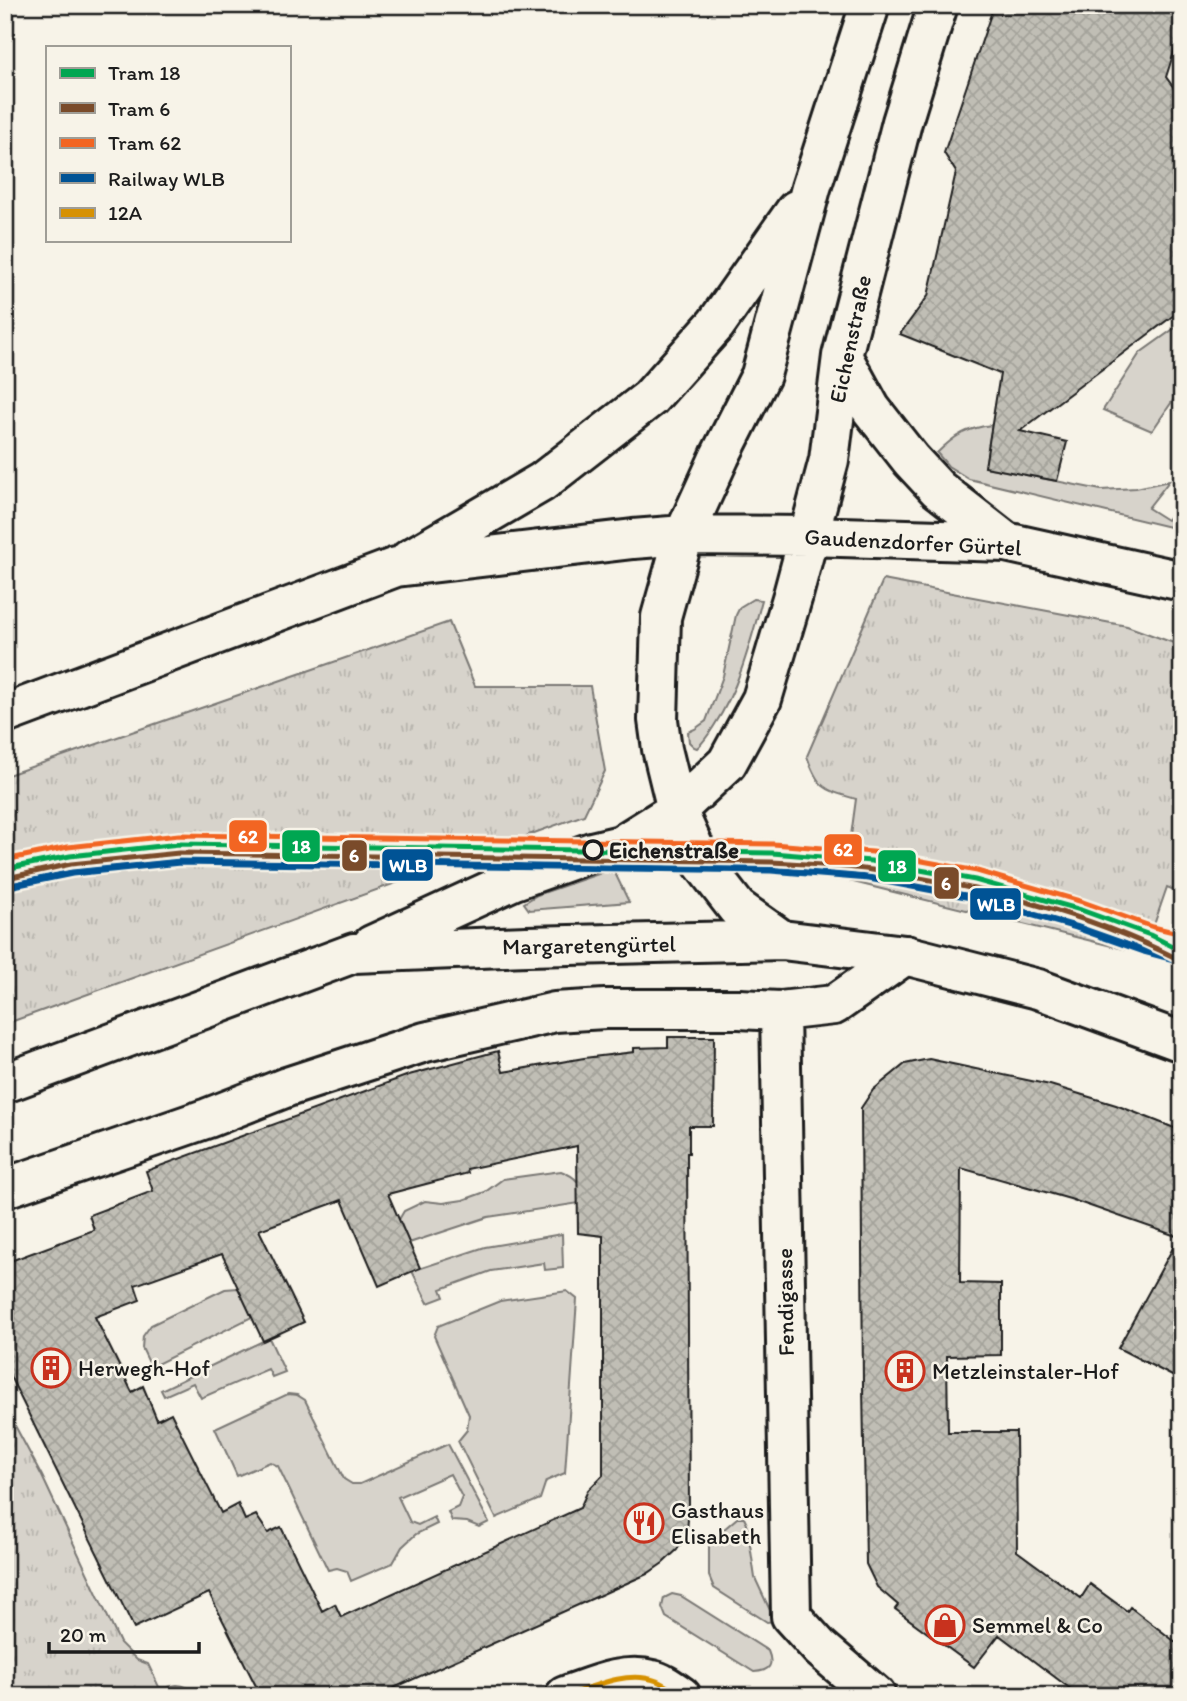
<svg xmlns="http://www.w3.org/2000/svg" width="1187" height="1701" viewBox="0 0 1187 1701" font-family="Itim,sans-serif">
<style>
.grass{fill:#d7d3cb;stroke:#7a7874;stroke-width:2}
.park{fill:url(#park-tufts);stroke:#7a7874;stroke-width:2}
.building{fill:url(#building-cross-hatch);stroke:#1c1c1c;stroke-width:2;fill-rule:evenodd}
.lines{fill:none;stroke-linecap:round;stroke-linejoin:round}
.minor-casing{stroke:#1c1c1c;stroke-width:44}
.major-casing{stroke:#1c1c1c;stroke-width:44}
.minor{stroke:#f7f3e8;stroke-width:38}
.major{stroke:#f7f3e8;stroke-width:38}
.bus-1-casing{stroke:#f7f3e8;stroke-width:10}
.bus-1{stroke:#d69104;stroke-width:5}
.rail-1-casing{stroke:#f7f3e8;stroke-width:12}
.rail-1{stroke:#005395;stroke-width:7}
.tram-1-casing{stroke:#f7f3e8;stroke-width:10}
.tram-2-casing{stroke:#f7f3e8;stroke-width:10}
.tram-3-casing{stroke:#f7f3e8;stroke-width:10}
.tram-1{stroke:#00a651;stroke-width:5}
.tram-2{stroke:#7a4b2a;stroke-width:5}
.tram-3{stroke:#f26522;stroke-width:5}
.stop-dot{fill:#f7f3e8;stroke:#1c1c1c;stroke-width:3.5}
.labels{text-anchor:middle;stroke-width:5;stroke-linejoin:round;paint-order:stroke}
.street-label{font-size:23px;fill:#1c1c1c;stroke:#f7f3e8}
.stop-label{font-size:23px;font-weight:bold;fill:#1c1c1c;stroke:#f7f3e8;text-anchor:start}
.poi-label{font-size:23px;fill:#1c1c1c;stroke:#f7f3e8;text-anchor:start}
.line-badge{stroke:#f7f3e8;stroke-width:2.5}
.badge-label{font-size:19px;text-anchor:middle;font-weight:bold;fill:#fff}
</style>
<defs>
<pattern id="park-tufts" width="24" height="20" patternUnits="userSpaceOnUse" patternTransform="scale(1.75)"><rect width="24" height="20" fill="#d7d3cb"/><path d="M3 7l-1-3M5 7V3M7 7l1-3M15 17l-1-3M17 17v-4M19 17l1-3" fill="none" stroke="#b8b5ae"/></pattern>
<pattern id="building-cross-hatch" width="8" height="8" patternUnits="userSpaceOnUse" patternTransform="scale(1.75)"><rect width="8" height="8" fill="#c0beb5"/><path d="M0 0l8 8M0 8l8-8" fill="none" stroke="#a4a39b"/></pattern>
</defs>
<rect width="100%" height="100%" fill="#f7f3e8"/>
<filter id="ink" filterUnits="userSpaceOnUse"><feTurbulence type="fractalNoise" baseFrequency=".0143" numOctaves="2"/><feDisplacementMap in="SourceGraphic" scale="14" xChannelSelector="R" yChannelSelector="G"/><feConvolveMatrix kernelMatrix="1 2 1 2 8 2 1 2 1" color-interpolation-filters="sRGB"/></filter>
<g filter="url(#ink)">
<path class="grass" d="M1182,323V387L1152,431L1103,410L1140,353Z
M992,425L985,467L1101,490L1136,488L1169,481L1148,508L1167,520L1182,500V530L969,479L948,466L937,453C955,435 967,428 992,425Z
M753,599L762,600C750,644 739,688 714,726C709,734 704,742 697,748L694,747L689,742L688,732L695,729L706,721L723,676L736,615L740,607Z
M613,869L629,902L529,910L524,903L537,895Z
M561,1171C579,1178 580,1184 586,1202L488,1217L409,1243L394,1228L404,1211L425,1201L443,1203L463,1200L485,1192L503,1179Z
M562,1234L563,1268L545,1270L544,1263L491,1271L441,1289L444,1297L428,1303L412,1271L485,1247Z
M238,1288L248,1292L264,1311L151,1367L142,1348L143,1336L151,1325L225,1289Z
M567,1291L577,1299L565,1473L546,1481L540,1499L496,1518L458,1441L467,1430L469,1415L434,1336L438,1326L500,1301Z
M269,1338L285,1372L272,1377L268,1369L201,1398L193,1383L164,1396L161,1390Z
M288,1394L297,1395L305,1400L344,1479L352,1484H360L448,1444L489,1522L479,1527L467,1522L452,1521L448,1512L458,1507L462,1497L450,1474L398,1497L410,1522L418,1525L434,1517L437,1524L416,1534L402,1547L393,1563L351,1581L347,1571L337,1568L328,1570L278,1466L270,1462L237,1476L215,1428Z
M737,1518H744L747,1524L755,1578L775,1621L767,1622L714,1588L709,1576V1542Z
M672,1594L681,1596L768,1651C774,1665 770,1671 754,1672L666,1617L662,1607L664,1598Z"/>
<path class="park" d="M883,580L1127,626L1182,646V893L1167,887L1144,954L845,880L856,799C825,790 818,789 807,756Z
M449,622L475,686H590L605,771L584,815L5,1024V776Z
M5,1407L42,1476L120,1643L137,1660L148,1664L159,1687C168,1689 169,1686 177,1685C186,1685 193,1690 199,1696H5Z"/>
<path class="building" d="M994,5H1182V27L1166,77L1182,99V309L1020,431L1067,442L1057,481L985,467L1000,374L900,334L928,296L956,172L944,153Z
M668,1037H714L713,1126H689V1153H687L689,1507L687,1531L677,1550L663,1563L647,1574L376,1696H261L209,1593L134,1628L5,1366V1263L94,1230L89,1215L153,1191L146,1171L409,1075L498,1051L503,1072L584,1058L634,1052V1048L668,1047ZM577,1146L578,1233L603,1236V1475L588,1490L580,1508L341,1617L335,1604L322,1611L281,1527L268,1533L256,1515L245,1520L238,1504L221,1513L171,1413L157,1420L143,1386L132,1392L95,1317L140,1300L135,1285L222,1254L263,1341L304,1322L259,1230L342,1200L379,1286L420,1268L388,1194L468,1173L467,1169Z
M929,1059L1050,1085L1116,1105L1182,1131V1381L1118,1348L1179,1237L1070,1199L961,1168L960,1283L1001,1284V1355L947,1356L948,1432H1016L1017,1551L1081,1598L1090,1584L1127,1611L1130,1607L1182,1647V1696H1080L999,1635L974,1667L895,1609L898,1605L877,1587L866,1564L863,1386L861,1108L873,1090L905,1064Z"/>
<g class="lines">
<g class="minor-casing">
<path id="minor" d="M780,1011L791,1616L820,1648L876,1696
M5,1188L208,1118L287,1087L425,1042L555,1012L605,1009H739L780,1011L834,1005L905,955
M565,1696C592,1687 623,1672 652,1680C662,1682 672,1690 681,1696"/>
</g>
<g class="major-casing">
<path id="major" d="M842,356L871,409L911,460L938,489L1006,542
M410,559L542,482L650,398L716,324L796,210
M5,714L396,567L633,539L684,535L808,536L1006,542L1182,581
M782,940L737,908L699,859L677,810L662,749L658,720L661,617L684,535L720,456L761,375L811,188L870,5
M372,945L514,880L592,852L621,845L677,810L727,763L762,699L793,595L829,460L842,356L902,122L938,5
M5,1083L354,953L527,946L782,940L905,955L1038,989L1182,1042"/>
</g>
<use href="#minor" class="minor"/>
<use href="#major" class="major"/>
<g class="bus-1-casing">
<path id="bus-1" d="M566,1696C594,1686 627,1670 657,1681C666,1685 673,1691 681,1696"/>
</g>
<use href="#bus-1" class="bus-1"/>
<g class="rail-1-casing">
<path id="rail-1" d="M9,886L72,873L180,862L771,870L869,878L971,897L1076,927L1144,951L1178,960"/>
</g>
<use href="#rail-1" class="rail-1"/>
<g class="tram-1-casing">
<path id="tram-1" d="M5,869L70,856L179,844L772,853L871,861L975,880L1081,910L1150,935L1182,951"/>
</g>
<g class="tram-2-casing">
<path id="tram-2" d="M7,878L71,864L179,853L772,862C805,864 839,865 872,870C977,886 1083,911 1178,959"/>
</g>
<g class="tram-3-casing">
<path id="tram-3" d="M5,860L68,847L179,835L773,844L873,852L977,871L1083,902L1153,927L1182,934"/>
</g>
<use href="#tram-1" class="tram-1"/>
<use href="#tram-2" class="tram-2"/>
<use href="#tram-3" class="tram-3"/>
</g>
</g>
<defs>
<g id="building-ring" transform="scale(2.0125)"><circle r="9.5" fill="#f7f3e8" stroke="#c8321e" stroke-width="1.5"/><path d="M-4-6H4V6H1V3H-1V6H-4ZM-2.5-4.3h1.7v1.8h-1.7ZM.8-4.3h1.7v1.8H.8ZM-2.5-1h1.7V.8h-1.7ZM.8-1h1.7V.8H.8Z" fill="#c8321e"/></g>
<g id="restaurant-ring" transform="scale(2.0125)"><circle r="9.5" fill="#f7f3e8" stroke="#c8321e" stroke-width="1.5"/><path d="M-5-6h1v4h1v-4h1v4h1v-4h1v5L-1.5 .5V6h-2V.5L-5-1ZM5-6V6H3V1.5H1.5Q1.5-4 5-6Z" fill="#c8321e"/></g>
<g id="shop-ring" transform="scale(2.0125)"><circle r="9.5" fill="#f7f3e8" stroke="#c8321e" stroke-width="1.5"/><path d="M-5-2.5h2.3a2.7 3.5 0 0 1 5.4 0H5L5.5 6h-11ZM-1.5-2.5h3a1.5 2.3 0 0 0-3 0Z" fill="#c8321e"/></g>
</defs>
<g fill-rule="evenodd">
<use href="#building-ring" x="51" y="1368"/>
<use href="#building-ring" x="905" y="1371"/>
<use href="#restaurant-ring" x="644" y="1523"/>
<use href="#shop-ring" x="945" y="1625"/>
</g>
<circle class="stop-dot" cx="593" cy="850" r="9"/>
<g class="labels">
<g class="street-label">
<text transform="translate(850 339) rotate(-78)" y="8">Eichenstraße</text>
<text transform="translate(913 542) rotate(3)" y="8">Gaudenzdorfer Gürtel</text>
<text transform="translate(589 945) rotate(-1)" y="8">Margaretengürtel</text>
<text transform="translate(785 1302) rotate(-91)" y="8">Fendigasse</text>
</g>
<g class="stop-label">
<text x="609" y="858">Eichenstraße</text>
</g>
<g class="poi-label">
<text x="78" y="1376">Herwegh-Hof</text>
<text x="932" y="1379">Metzleinstaler-Hof</text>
<text x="671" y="1518">Gasthaus<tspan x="671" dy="26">Elisabeth</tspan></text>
<text x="972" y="1633">Semmel &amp; Co</text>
</g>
</g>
<g class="line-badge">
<rect x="228" y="819" width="40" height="34" rx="7" fill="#f26522"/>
<rect x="281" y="829" width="40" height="34" rx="7" fill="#00a651"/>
<rect x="823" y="833" width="40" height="33" rx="7" fill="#f26522"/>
<rect x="341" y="839" width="27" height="33" rx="7" fill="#7a4b2a"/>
<rect x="381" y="848" width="53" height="34" rx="7" fill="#005395"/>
<rect x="877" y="849" width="40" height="34" rx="7" fill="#00a651"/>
<rect x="933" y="866" width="27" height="34" rx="7" fill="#7a4b2a"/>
<rect x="969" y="887" width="53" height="34" rx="7" fill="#005395"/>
</g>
<g class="badge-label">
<text x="248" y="843">62</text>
<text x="301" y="853">18</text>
<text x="843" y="856">62</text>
<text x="354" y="862">6</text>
<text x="408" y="872">WLB</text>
<text x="897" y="873">18</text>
<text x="946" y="890">6</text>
<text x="996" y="911">WLB</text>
</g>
<rect width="1187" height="1701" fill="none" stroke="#f7f3e8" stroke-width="28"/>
<rect x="14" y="14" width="1159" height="1673" fill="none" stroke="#1c1c1c" stroke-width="2.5" filter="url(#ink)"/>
<rect x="46" y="46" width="245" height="196" fill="#f7f3e8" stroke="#9f9d96" stroke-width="2"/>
<rect x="60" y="68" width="35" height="10" fill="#00a651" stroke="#9f9d96" stroke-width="2"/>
<text x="108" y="80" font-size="21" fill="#1c1c1c">Tram 18</text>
<rect x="60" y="103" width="35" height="10" fill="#7a4b2a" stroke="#9f9d96" stroke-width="2"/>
<text x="108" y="116" font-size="21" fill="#1c1c1c">Tram 6</text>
<rect x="60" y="138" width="35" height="10" fill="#f26522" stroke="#9f9d96" stroke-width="2"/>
<text x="108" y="150" font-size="21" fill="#1c1c1c">Tram 62</text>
<rect x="60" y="173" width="35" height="10" fill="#005395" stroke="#9f9d96" stroke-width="2"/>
<text x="108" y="186" font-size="21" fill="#1c1c1c">Railway WLB</text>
<rect x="60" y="208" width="35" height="10" fill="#d69104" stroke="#9f9d96" stroke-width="2"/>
<text x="108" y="220" font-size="21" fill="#1c1c1c">12A</text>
<path d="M49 1642v10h150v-10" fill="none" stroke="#1c1c1c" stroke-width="3.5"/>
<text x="60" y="1642" font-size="21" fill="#1c1c1c" stroke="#f7f3e8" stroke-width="5" paint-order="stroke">20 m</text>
</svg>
